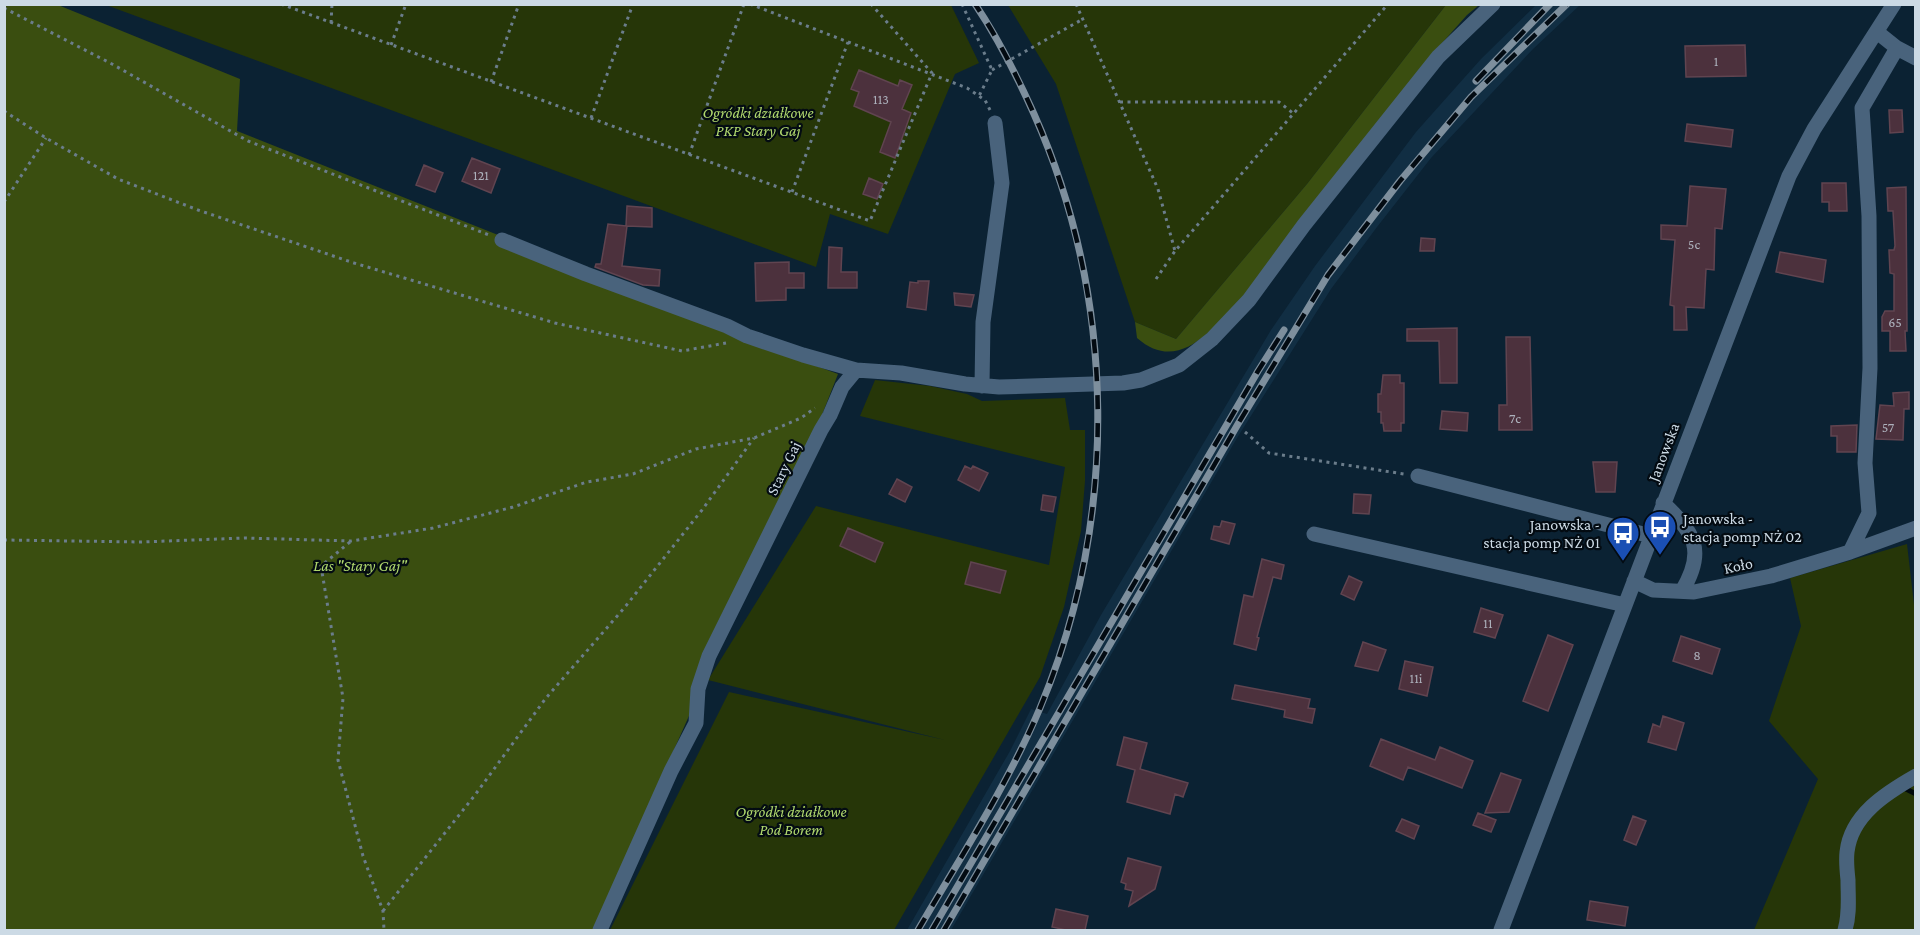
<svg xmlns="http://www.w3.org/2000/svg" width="1920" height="935" viewBox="0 0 1920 935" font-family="'Crimson Pro',serif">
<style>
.built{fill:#112e43}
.green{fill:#263608}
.forest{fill:#3a4e10}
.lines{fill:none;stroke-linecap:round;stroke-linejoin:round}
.stream{stroke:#00090c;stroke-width:5}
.building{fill:#4c313d;stroke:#604450;stroke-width:1.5}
.path{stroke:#6b7d8b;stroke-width:3;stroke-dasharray:3 4.5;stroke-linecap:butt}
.minor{stroke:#49637c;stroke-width:15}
.rail-casing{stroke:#7e8f9d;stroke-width:7}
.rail{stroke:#030b12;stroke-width:4.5;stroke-dasharray:14;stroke-linecap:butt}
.labels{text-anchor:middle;stroke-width:4.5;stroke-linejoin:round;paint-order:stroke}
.number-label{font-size:14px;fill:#acb0bb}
.park-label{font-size:16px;font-style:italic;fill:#afd76d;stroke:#030b12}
.street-label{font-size:16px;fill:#ccdae5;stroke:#030b12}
.poi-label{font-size:16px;fill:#ccdae5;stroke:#030b12;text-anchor:start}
</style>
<rect width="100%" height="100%" fill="#0b2233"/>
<path class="built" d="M1536,5H1580L1533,49L1431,158L1377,227L1331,289L1237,438L951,930H907L1010,751L1031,709L1047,714L1101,615L1271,330L1315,266L1416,132L1481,59Z"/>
<path class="green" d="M106,5H951L979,63L955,74L888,234L830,214L816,267Z
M1008,5H1446L1307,184L1176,339L1135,322L1056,84Z
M875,380L930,386L967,394L982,401L1065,398L1070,430H1085V481L1081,531L1064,607L1040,677L894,930H610L729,692L945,740L708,680L816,506L1049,565L1065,467L860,416Z
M1907,544L1916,622L1915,930H1754L1818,779L1769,721L1801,626L1790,578Z"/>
<path class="forest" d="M5,5H58L240,79L237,131L553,257L800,360L838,374L818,425L594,930H5Z
M1446,5H1479L1467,15L1435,51L1241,299C1213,328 1179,375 1137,338L1135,322L1176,339L1307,184Z"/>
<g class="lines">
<path class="stream" d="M1906,789L1916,794"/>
</g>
<path class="building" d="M1745,45L1746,76L1686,77L1685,46Z
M859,70L898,86L900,80L912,85L902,109L911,113L895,158L880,152L891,122L854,106L859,92L851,89Z
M1889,110H1902L1903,132L1890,133Z
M1687,124L1733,130L1731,147L1685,141Z
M472,158L500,169L491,193L462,181Z
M424,165L443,173L435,192L416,185Z
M869,178L883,184L877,199L863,194Z
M1822,183H1846L1847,211H1829V202H1822Z
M1690,186L1726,189L1722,229L1715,228L1714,270L1706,269L1704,308L1686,307L1687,330H1674V306L1670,305L1675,240L1661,239V225L1687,226Z
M1906,187L1907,331H1905L1906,351H1890V331H1882V317L1885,311H1894V274L1890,273L1889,250H1894L1895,246L1893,211H1888L1887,188Z
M627,206L652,208V227L627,226L622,266L660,270L659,286L643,285L595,267L596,264H601L608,224L626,226Z
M1421,238L1435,239L1434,251H1420Z
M829,247L842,248L841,272H857V288H828Z
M1780,252L1826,260L1823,282L1776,272Z
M789,262V273H804V288H786V300L756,301L755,263Z
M918,281H929L926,310L907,307L910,282L918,283Z
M954,293L974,295L971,307L955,305Z
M1457,328V383H1440L1439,341H1407V329Z
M1506,337H1530L1532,430H1499V405H1507Z
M1383,375H1400V383H1404V423H1401V431H1384L1383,423H1381V412H1378V394H1381Z
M1909,392V409H1904L1903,440L1876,439L1880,405L1894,406L1893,393Z
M1442,411L1468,413L1467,431L1440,429Z
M1857,425L1856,452H1837V436H1831V426Z
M1593,462H1617L1615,492H1596Z
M965,466L971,469L973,466L988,473L979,491L958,480Z
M897,479L912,487L905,502L889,494Z
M1354,494L1371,495L1369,514L1353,513Z
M1043,495L1056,497L1053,512L1041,510Z
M1222,521L1235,524L1229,544L1211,539L1214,526L1220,527Z
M848,528L883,543L875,562L840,546Z
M1262,559L1284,565L1281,579L1273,577L1257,637L1259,638L1256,650L1234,644L1244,595L1253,597Z
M971,562L1006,571L1000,593L965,584Z
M1349,576L1362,582L1354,600L1341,594Z
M1481,608L1503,615L1495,638L1474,632Z
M1548,635L1573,645L1548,711L1523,701Z
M1681,636L1720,649L1712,674L1673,661Z
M1363,642L1386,650L1378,671L1355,666Z
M1405,661L1433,667L1427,696L1399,689Z
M1235,685L1310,699L1308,708L1315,709L1312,723L1284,717L1285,710L1232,699Z
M1663,716L1684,723L1676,750L1648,742L1653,724L1660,727Z
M1124,737L1147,743L1140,769L1188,783L1183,797L1175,794L1170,814L1127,802L1135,770L1117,765Z
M1381,739L1435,760L1440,747L1473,761L1462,788L1408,767L1403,780L1370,766Z
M1501,773L1521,780L1509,812L1485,813Z
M1478,813L1496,820L1491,832L1473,825Z
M1633,816L1646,821L1636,845L1624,840Z
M1402,819L1419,826L1414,839L1396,831Z
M1128,858L1161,867L1155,889L1129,906L1133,891L1125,889L1126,884L1121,882Z
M1590,901L1628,907L1625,926L1587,920Z
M1056,909L1088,916L1085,930H1066L1052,927Z"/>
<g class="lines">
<path class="path" d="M281,4L870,221L932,73L871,4
M750,4L967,88L985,100L990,110
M962,4L992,70L979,96
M1076,4L1158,189L1175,251L1388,4
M4,8L112,64L248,141L489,235
M331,23L332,4
M391,45L406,4
M992,70L1083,19
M491,82L519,4
M1120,102H1279L1294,114
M4,111L46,138L118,179L198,210L354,263L555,323L682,351L726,343
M591,118L633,4
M689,155L744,4
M792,192L848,42
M4,202L46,138
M1156,279L1175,251
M1245,432L1269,453L1404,474
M4,540L141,542L245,538L351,541L433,528L513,507L587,482L633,474L696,449L754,438L801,418L815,408
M350,542L321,566L343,698L338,760L363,856L383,911L384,930
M383,911L475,795L546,698L625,607L702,510L754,438"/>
<path class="minor" d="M1897,48L1916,58
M502,240L586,274L727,326L747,336L803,355L856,370L901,373L965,384L999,387L1123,383L1141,380L1179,365L1212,339L1249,300L1304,225L1438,57L1493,4
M982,386L983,322L1002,183L995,123
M1418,476L1651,536
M1663,503C1695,533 1706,551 1682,591
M1314,534L1625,605
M1850,552L1869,513L1865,463L1870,368L1869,216L1862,108L1897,48L1877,32
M1634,581L1653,590L1694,592L1771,576L1850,552L1916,528
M600,930L671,771L696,723L698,689L709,656L821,430L830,415L842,387L856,370
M1501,930L1789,176L1814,129L1894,4
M1845,930C1850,914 1848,897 1848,880C1847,871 1846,861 1847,852C1851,815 1886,793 1916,776"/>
<g class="rail-casing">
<path id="rail" d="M1476,81L1550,4
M918,930C960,858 1007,786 1040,708C1119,519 1117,301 1034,114C1017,76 998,38 975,4
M932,930L1258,371L1284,330
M944,930L1238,424L1328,275L1400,181L1471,97L1567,4"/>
</g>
<use href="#rail" class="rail"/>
</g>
<defs>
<g id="bus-pin" transform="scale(1.725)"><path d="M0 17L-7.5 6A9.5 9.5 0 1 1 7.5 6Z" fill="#1a4fb4" stroke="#030b12"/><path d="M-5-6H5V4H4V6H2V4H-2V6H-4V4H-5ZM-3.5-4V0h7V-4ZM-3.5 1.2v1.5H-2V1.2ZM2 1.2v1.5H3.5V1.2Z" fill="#fff"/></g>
</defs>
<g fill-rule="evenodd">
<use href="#bus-pin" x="1660" y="527"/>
<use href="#bus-pin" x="1623" y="533"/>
</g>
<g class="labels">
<g class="number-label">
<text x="1716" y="66">1</text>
<text x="881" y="104">113</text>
<text x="481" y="180">121</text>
<text x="1694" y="249">5c</text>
<text x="1895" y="327">65</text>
<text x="1515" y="423">7c</text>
<text x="1888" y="432">57</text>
<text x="1488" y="628">11</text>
<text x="1697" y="660">8</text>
<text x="1416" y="683">11i</text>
</g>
<g class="park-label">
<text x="758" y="118">Ogródki działkowe<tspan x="758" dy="18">PKP Stary Gaj</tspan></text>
<text x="360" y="571">Las "Stary Gaj"</text>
<text x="791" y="817">Ogródki działkowe<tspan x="791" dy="18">Pod Borem</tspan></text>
</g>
<g class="street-label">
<text transform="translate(1663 452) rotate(-69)" y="6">Janowska</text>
<text transform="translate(783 468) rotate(-64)" y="6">Stary Gaj</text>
<text transform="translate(1738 565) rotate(-12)" y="6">Koło</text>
</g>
<g class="poi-label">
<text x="1683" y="524">Janowska -<tspan x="1683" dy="18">stacja pomp NŻ 02</tspan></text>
<text x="1600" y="530" text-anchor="end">Janowska -<tspan x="1600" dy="18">stacja pomp NŻ 01</tspan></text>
</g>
</g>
<rect width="1920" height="935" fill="none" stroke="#ccdae5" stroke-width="12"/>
</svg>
